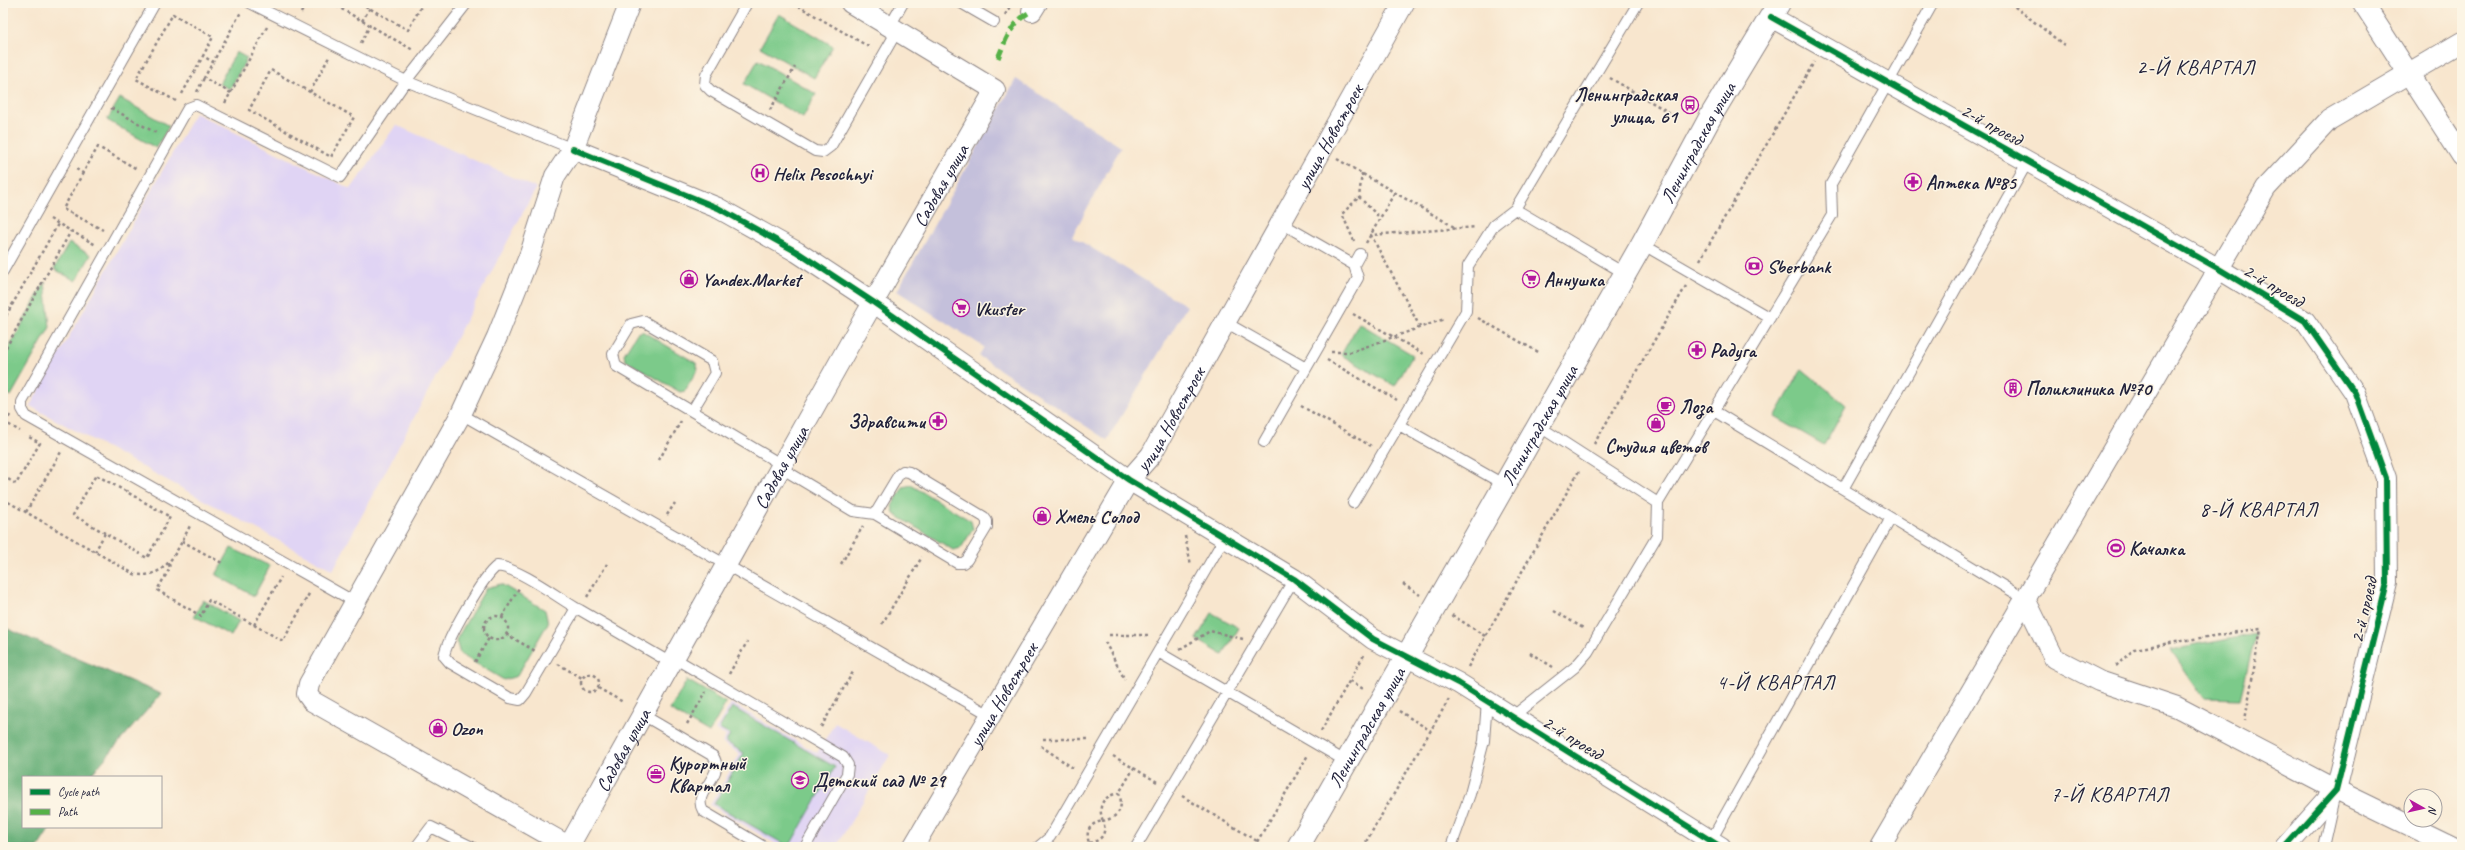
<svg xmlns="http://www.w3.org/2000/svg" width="2465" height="850" viewBox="0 0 2465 850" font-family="Caveat,sans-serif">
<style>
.built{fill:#e0d4f4}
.industrial{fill:#c4c0db}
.green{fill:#7bca8a;stroke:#4e7662}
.forest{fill:#64ae76;stroke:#436858}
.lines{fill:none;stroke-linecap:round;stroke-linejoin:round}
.service-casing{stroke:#8d8484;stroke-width:12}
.minor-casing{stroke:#8d8484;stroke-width:22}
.secondary-casing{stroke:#8d8484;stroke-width:24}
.path{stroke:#8d8484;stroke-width:2.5;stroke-dasharray:3 3;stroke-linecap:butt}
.service{stroke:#fff;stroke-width:10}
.minor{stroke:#fff;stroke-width:20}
.secondary{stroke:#fff;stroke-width:22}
.quiet{stroke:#55b146;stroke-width:5;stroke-dasharray:10 5;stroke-linecap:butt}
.cycleway-casing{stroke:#fcf5e5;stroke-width:8}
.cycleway{stroke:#00873e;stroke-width:6}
.labels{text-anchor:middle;stroke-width:3;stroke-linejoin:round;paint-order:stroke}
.poi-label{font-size:19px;font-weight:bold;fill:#22223b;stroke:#fcf5e5;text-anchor:start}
.street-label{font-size:19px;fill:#22223b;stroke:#fcf5e5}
.quarter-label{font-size:21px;letter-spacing:1px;fill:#22223b;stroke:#fcf5e5}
</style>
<rect width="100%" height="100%" fill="#fcf5e5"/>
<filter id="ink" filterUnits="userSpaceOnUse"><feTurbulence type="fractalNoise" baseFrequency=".025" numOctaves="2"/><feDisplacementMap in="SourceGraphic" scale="8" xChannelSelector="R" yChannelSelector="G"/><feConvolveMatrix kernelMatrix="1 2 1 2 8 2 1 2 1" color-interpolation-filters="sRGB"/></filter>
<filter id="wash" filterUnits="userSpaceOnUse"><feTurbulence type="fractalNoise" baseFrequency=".012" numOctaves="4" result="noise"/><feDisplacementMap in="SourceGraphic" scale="16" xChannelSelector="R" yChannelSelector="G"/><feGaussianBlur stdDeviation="0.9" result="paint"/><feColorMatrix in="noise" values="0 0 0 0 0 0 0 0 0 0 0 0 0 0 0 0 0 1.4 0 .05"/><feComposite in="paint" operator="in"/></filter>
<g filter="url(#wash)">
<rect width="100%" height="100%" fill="#f8e6ce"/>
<path class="built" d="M195,113L351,189L396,125L536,188L333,570L30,406Z
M731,703L817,753L835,723L890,755L836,847H774L776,844L710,805L740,754L722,743L726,736L715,730Z"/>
<path class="industrial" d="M1016,79L1121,147L1072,236L1187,306L1107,440L979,356L984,347L897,291Z"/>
<path class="green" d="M779,14L833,46L814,78L760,47Z
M236,52L247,58L230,89L219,84Z
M758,60L816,94L803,118L744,84Z
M120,98L169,126L156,148L107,120Z
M69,243L91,255L76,281L54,269Z
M45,282L50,327L11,396L3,391V359Z
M1359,323L1413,355L1395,386L1341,355Z
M642,331L696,363L698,369L685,391L680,392L625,360L624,354L637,333Z
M1802,369L1846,405L1824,445L1775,417Z
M911,485L971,521L973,529L961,548L953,550L894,514L892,506L903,487Z
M231,548L270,566L254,596L216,575Z
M501,584L545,610L548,623L517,676L504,680L460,654L456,640L486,588Z
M203,600L239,621L231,636L194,616Z
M1212,613L1239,628L1223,655L1196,639Z
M2256,634L2240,699L2204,698L2171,650Z
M687,680L726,703L709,733L670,710Z
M732,707L835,767L789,847L714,804L744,753L726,742L730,735L719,729Z"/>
<path class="forest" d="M3,627L161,694L89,777H23V827H51L38,847H3Z"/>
</g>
<g filter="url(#ink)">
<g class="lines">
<g class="service-casing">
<path id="service" d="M250,3L406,81L573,149
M747,3L706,75L705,85L711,91L815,151L823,152L831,146L897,31
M961,3L994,22
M890,26L903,3
M1515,209L1624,273
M1281,223L1354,265
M1642,244L1770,318
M3,271L155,3
M1225,322L1306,368
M692,411L715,373L712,361L643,321L631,324L613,354L616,366L782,465
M1714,411L2025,599
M461,414L990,715
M1399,425L1503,484
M1537,425L1658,503
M1264,442L1358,278L1354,265L1360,254
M781,468L853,511L875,514L957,563H963L967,560L987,527V521L984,517L909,472L903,471L899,474L875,514
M1843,489L2028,161
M1353,503L1466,311L1468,266L1494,225L1515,209L1638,3
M355,602L26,416L22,409V402L188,108L196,105L340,177L406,81L467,3
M576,608L526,693L520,700L510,698L450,663L444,656C447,639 483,576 497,566C518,568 556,596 576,608L580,610L671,663
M1158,652L1347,762
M674,658L843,757L848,765L847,774L805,847
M643,715L713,756C727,776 691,791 703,811L764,847
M1512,717L1575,667L1588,652L1657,536L1658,503L1832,215L1831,184L1933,3
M1709,844L1891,518
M416,847L431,827L472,847
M1038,847L1050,837L1225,537
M1136,847L1294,579
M1451,847L1470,794L1484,741L1487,701
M2323,847L2334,798"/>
</g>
<g class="minor-casing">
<g id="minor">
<path d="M2363,3L2462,156"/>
<path d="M1032,11L1037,3"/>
<path d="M1771,17L2219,269L2305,321L2355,393L2386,478L2387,583L2336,790L2285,847"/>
<path d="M573,149L718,208L797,252L873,302L1129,480L1294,579L1373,639L1458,683L1721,847"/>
<path d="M2025,599L2054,658L2099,681L2177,707L2336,790L2453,847"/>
<path id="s1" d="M569,846L854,336L995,90L851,3"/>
<path d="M570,847L312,701L307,694L309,684L461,414L497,337L530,254L555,176L573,149L630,3"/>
<path id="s2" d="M913,847L1129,480L1151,455L1404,3"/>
<path d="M1880,847L2266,188L2329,120L2462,42"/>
</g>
</g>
<g class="secondary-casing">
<g id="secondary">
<path id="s3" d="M1298,847L1642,244L1712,114L1779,3"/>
</g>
</g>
<path class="path" d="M331,3L413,50
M360,3L408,30L423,3
M793,3L871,48
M2010,3L2064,45
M301,13L306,3
M1005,15L1012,3
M362,21L370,8
M361,43L370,25
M271,70L354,117L331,157L249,110Z
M1610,78L1677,117
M197,92L204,78
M310,92L329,57
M231,93L204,78L241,12
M182,94L203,56
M176,101L136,79L173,14L213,37L203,56L213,62
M225,103L267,27
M111,108L158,134
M770,110L795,67
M1337,159L1456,228
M76,169L83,173L98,147L137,169
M83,173L63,209L103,230
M1362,173L1359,197L1380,218
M50,219L96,245
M1354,241L1342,214L1359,197
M1366,243L1395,192
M1700,260L1814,62
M1353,314L1424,354
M1478,318L1540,353
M3,321L58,224
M1420,327L1371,235L1476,227
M1331,352H1351L1444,319
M3,353L71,231
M1327,360L1397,400
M1301,406L1371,446
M10,415L6,423L20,431
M1594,444L1686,286
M659,460L681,421
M3,476L16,484L40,443L27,436
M3,499L134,574C167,581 178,548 191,524
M26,512L61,452
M667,515L675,503
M105,533L73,515L96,475L127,492
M1185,536L1191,565
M182,541L222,563
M95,552L105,533L147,558L170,517L127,492L128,490
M169,564L170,568L157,590L201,616L209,600L283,641L310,592
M841,564L863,526
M1403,584L1420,595
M587,597L607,564
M1554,611L1585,629
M1452,615L1485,636
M484 628a12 12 0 1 1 24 0a12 12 0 1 1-24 0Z
M502,617L519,588
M882,624L922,557
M254,625L281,577
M506,634L535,651
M1109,635H1151
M1105,642L1125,680
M1180,649L1210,631L1243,639
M1530,653L1553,667
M475,662L489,638
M558,664L582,678
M2116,666L2134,649L2261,628L2245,720
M1468,667L1580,469
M581 683a9 9 0 1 1 18 0a9 9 0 1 1-18 0Z
M729,674L747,642
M1350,681L1365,690
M598,688L623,702
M1399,711L1431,731
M687,724L706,692
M821,727L853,672
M1321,731L1364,655
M1043,739H1091
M1041,746L1073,768
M1113,756L1159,783
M1182,796L1257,841
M1089,843C1102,841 1107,833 1103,821C1119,817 1124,808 1119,793L1134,768
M1087,847L1089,843C1085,831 1090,823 1103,821C1097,805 1103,796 1119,793
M1254,847L1308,755
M1363,847L1449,699"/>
<use href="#service" class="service"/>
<use href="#minor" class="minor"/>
<use href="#secondary" class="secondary"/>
<path class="quiet" d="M998,58C1006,39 1012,21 1032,11"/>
<g class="cycleway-casing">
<path id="cycleway" d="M1771,17L2219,269L2305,321L2355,393L2386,478L2387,583L2336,790L2285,847
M573,149L718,208L797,252L873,302L1129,480L1294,579L1373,639L1458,683L1721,847"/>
</g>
<use href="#cycleway" class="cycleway"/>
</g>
</g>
<defs>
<g id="bus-ring" transform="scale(0.9)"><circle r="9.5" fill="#fcf5e5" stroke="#b5179e" stroke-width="1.5"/><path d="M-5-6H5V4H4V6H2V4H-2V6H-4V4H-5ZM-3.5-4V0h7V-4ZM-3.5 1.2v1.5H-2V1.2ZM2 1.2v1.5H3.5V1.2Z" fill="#b5179e"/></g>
<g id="hospital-ring" transform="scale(0.9)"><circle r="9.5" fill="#fcf5e5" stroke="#b5179e" stroke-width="1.5"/><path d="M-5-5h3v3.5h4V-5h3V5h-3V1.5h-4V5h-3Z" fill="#b5179e"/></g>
<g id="pharmacy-ring" transform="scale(0.9)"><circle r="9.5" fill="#fcf5e5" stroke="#b5179e" stroke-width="1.5"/><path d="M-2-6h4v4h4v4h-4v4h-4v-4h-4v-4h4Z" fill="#b5179e"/></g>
<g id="bank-ring" transform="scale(0.9)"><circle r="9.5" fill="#fcf5e5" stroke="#b5179e" stroke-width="1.5"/><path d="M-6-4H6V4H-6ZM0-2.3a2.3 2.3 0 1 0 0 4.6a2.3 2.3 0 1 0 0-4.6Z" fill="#b5179e"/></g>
<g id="shop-ring" transform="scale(0.9)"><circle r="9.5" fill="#fcf5e5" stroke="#b5179e" stroke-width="1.5"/><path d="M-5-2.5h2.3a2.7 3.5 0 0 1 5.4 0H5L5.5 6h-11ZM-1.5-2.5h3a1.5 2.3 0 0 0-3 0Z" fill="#b5179e"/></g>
<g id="supermarket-ring" transform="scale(0.9)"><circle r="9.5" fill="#fcf5e5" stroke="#b5179e" stroke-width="1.5"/><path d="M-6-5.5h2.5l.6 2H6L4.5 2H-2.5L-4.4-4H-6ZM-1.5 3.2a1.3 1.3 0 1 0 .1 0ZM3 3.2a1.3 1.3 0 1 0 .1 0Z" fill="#b5179e"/></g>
<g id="building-ring" transform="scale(0.9)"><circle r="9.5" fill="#fcf5e5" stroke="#b5179e" stroke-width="1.5"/><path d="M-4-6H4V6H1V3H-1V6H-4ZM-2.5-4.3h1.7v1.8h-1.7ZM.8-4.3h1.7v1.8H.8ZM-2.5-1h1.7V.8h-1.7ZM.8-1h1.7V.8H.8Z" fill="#b5179e"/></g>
<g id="cafe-ring" transform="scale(0.9)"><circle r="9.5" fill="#fcf5e5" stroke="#b5179e" stroke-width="1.5"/><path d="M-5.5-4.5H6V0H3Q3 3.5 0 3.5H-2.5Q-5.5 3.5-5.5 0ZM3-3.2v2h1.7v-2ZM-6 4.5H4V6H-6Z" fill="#b5179e"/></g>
<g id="stadium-ring" transform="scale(0.9)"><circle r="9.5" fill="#fcf5e5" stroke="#b5179e" stroke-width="1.5"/><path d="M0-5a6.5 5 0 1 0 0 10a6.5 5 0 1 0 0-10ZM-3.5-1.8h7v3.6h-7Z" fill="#b5179e"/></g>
<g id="office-ring" transform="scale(0.9)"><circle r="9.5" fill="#fcf5e5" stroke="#b5179e" stroke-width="1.5"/><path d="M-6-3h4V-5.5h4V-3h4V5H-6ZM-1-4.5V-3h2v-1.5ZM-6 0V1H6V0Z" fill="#b5179e"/></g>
<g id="school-ring" transform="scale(0.9)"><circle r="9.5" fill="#fcf5e5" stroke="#b5179e" stroke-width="1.5"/><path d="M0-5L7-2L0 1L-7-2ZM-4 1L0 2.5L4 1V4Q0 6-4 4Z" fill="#b5179e"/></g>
</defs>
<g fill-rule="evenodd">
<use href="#bus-ring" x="1690" y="105"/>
<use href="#hospital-ring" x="760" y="173"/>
<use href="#pharmacy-ring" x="1913" y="182"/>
<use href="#bank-ring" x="1754" y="266"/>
<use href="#shop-ring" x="689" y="279"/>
<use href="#supermarket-ring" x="1531" y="279"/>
<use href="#supermarket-ring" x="961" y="308"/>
<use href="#pharmacy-ring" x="1697" y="350"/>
<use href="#building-ring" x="2013" y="388"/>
<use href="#cafe-ring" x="1666" y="406"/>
<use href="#pharmacy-ring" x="938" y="421"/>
<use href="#shop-ring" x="1656" y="423"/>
<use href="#shop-ring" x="1042" y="516"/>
<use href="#stadium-ring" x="2116" y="548"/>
<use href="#shop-ring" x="438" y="728"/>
<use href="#office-ring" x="656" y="774"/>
<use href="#school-ring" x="800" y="780"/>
</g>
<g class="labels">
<g class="poi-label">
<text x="1677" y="101" text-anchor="end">Ленинградская<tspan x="1677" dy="22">улица, 61</tspan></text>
<text x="773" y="180">Helix Pesochnyi</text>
<text x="1926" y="189">Аптека №85</text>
<text x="1767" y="273">Sberbank</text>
<text x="702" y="286">Yandex.Market</text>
<text x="1544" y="286">Аннушка</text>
<text x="974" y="315">Vkuster</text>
<text x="1710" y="357">Радуга</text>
<text x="2026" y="395">Поликлиника №70</text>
<text x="1679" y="413">Лоза</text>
<text x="925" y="428" text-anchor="end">Здравсити</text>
<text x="1656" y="453" text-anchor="middle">Студия цветов</text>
<text x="1055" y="523">Хмель Солод</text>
<text x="2129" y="555">Качалка</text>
<text x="451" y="735">Ozon</text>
<text x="669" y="770">Курортный<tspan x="669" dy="22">Квартал</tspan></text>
<text x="813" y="787">Детский сад № 29</text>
</g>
<g class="street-label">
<text transform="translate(1992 124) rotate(29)" y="7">2-й проезд</text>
<text dy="7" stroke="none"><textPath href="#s2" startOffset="824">улица Новостроек</textPath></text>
<text dy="7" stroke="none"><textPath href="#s3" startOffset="810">Ленинградская улица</textPath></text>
<text dy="7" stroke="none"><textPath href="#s1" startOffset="758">Садовая улица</textPath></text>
<text transform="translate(2274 285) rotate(31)" y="7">2-й проезд</text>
<text dy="7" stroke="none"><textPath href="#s2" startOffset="500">улица Новостроек</textPath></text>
<text dy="7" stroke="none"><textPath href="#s3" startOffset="486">Ленинградская улица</textPath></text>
<text dy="7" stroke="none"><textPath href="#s1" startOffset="434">Садовая улица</textPath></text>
<text transform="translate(2363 610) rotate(-77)" y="7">2-й проезд</text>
<text dy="7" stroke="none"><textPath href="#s2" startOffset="177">улица Новостроек</textPath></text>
<text dy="7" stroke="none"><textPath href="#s3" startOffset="138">Ленинградская улица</textPath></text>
<text transform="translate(1573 737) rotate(32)" y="7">2-й проезд</text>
<text dy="7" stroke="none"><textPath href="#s1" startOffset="110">Садовая улица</textPath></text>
</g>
<g class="quarter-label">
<text x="2196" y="74">2-Й КВАРТАЛ</text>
<text x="2259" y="516">8-Й КВАРТАЛ</text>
<text x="1776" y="689">4-Й КВАРТАЛ</text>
<text x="2110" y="801">7-Й КВАРТАЛ</text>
</g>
</g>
<rect width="2465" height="850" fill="none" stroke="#fcf5e5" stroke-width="16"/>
<rect x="22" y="776" width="140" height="52" fill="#fcf5e5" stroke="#a5a1a1"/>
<rect x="30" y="789" width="20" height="6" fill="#00873e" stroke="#a5a1a1"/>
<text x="58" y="796" font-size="12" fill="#22223b">Cycle path</text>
<rect x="30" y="809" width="20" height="6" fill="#55b146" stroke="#a5a1a1"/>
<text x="58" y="816" font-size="12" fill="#22223b">Path</text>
<g transform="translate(2423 808) rotate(98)"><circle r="19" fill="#fcf5e5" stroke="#a5a1a1"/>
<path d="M0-3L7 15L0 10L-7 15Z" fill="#b5179e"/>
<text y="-6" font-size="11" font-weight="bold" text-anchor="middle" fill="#22223b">N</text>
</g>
</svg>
